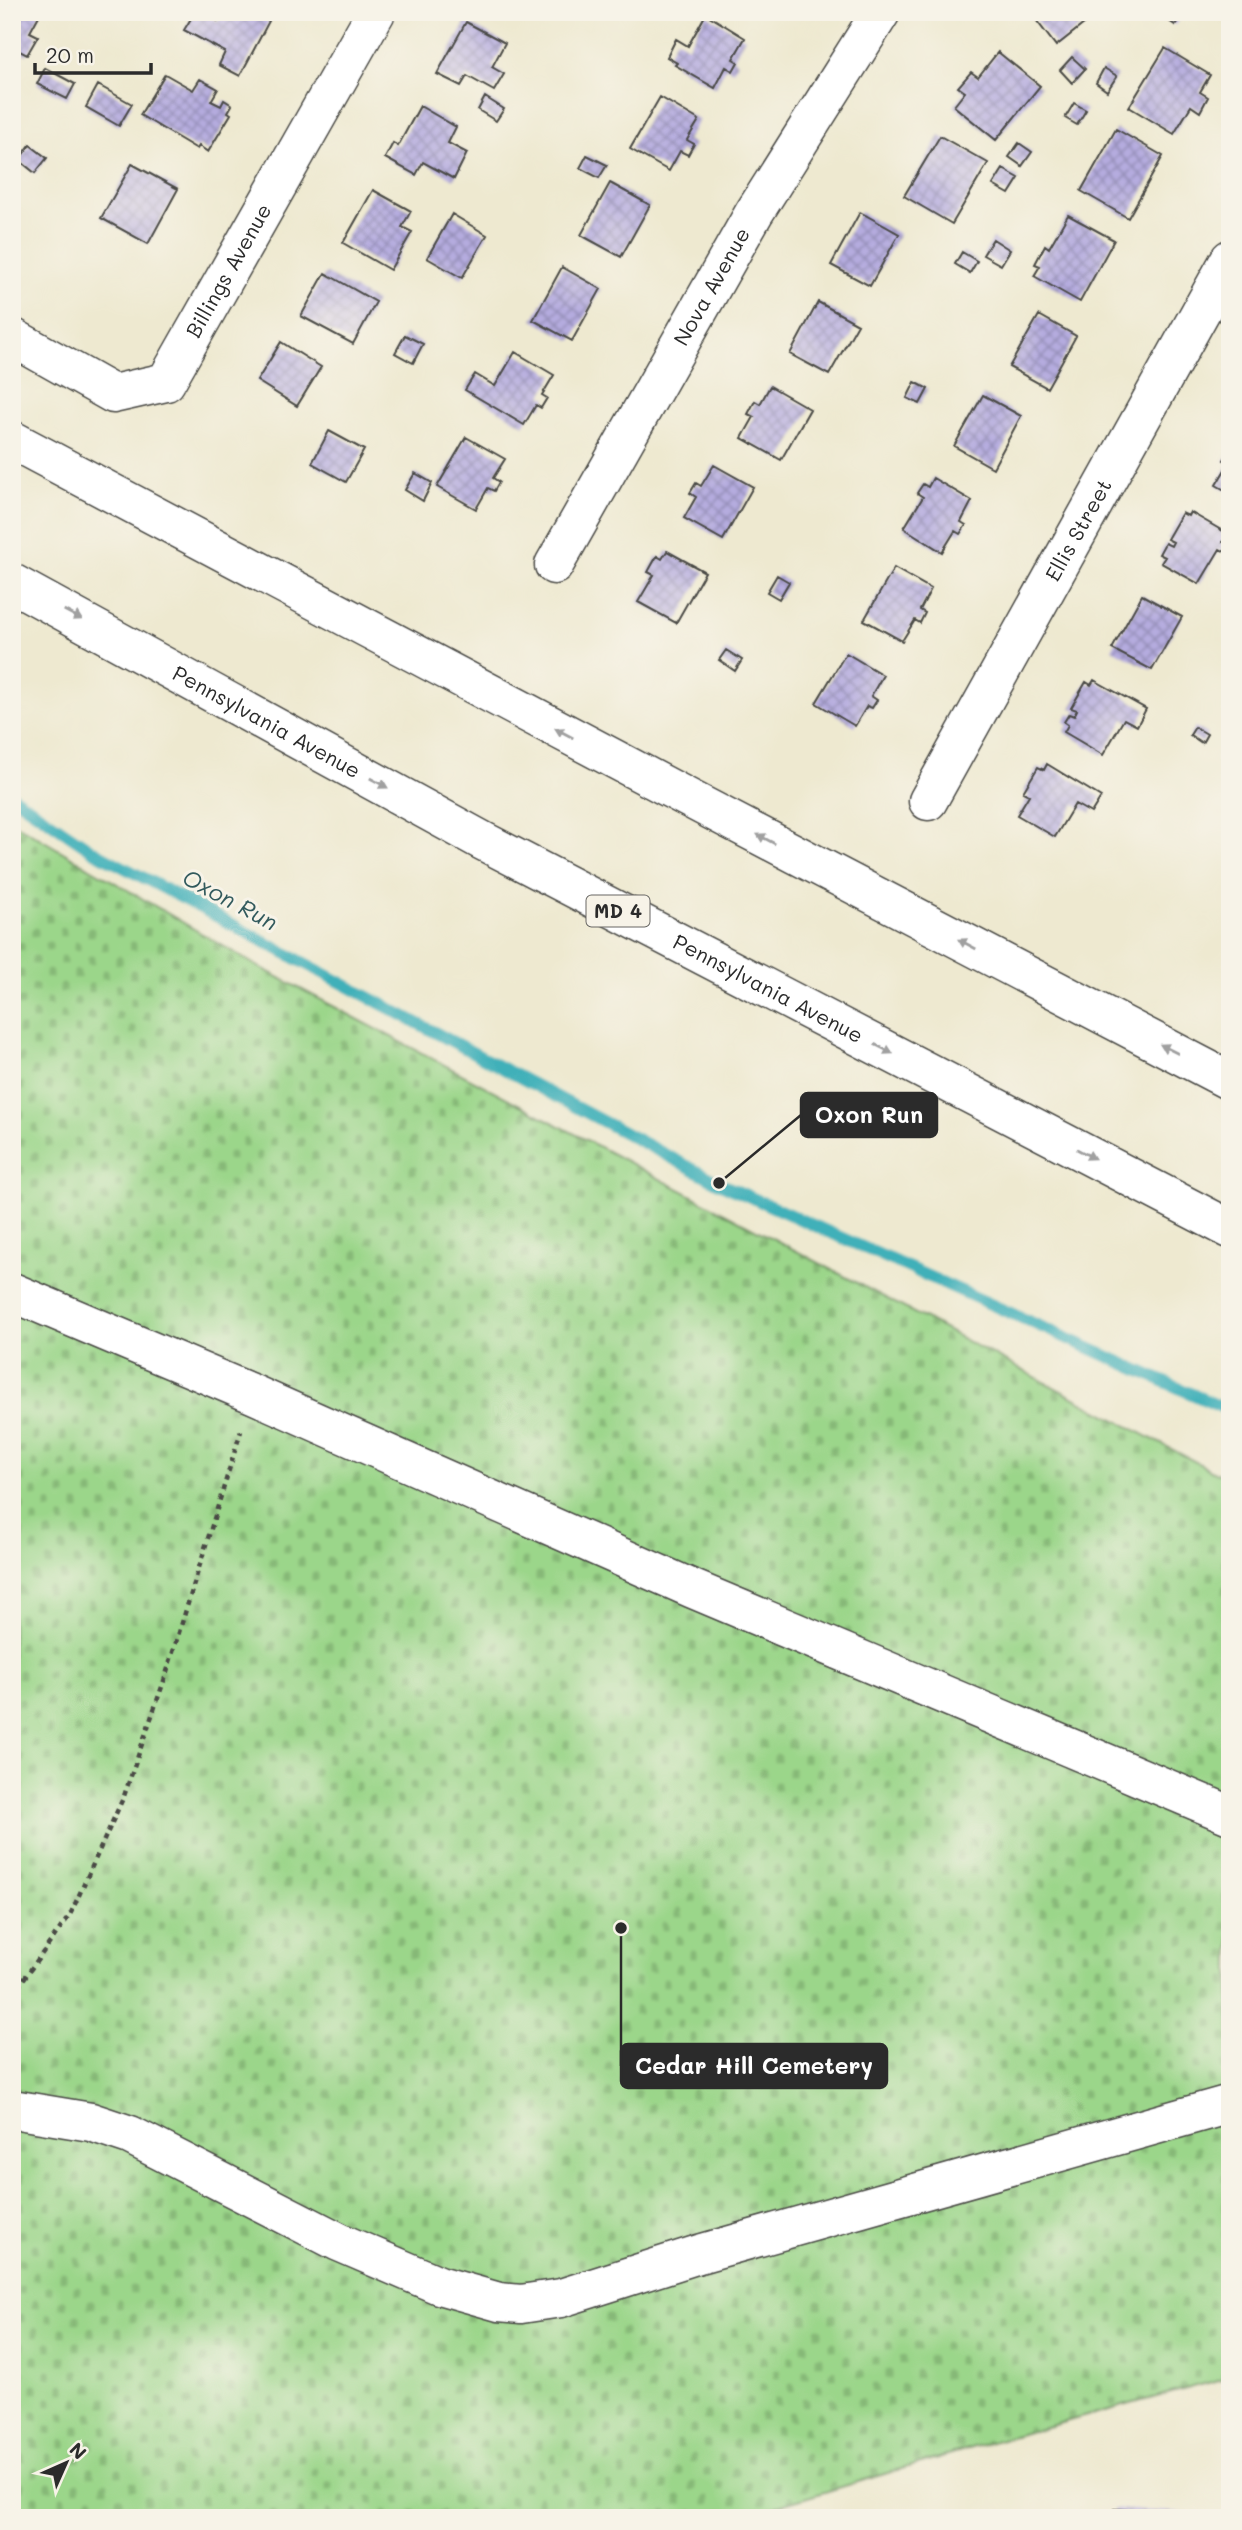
<svg xmlns="http://www.w3.org/2000/svg" width="1242" height="2530" viewBox="0 0 1242 2530" font-family="Mali,sans-serif">
<style>
.cemetery{fill:url(#cemetery-stones);stroke:#63805a;stroke-width:2}
.lines{fill:none;stroke-linecap:round;stroke-linejoin:round}
.stream{stroke:#3fb0b9;stroke-width:12}
.building{fill:url(#building-cross-hatch)}
.minor-casing{stroke:#484844;stroke-width:41}
.highway-casing{stroke:#484844;stroke-width:41}
.path{stroke:#484844;stroke-width:4.5;stroke-dasharray:5 5;stroke-linecap:butt}
.minor{stroke:#fff;stroke-width:38}
.highway{stroke:#fff;stroke-width:38}
.oneway{fill:#a0a0a0}
.labels{text-anchor:middle;stroke-width:6;stroke-linejoin:round;paint-order:stroke}
.shield{fill:#f7f3e8;stroke:#686764;stroke-width:2}
.shield-label{font-size:19px;font-weight:bold;fill:#2b2b2b}
.street-label{font-size:21px;fill:#2b2b2b;stroke:#f7f3e8}
.water-label{font-size:23px;font-style:italic;fill:#325a5d;stroke:#f7f3e8}
.leader{fill:none;stroke:#2b2b2b;stroke-width:2.5}
.callout-dot{fill:#2b2b2b;stroke:#f7f3e8;stroke-width:2.5}
.callout{fill:#2b2b2b;stroke:#2b2b2b;stroke-width:2.5}
.callout-label{font-size:23px;text-anchor:middle;font-weight:bold;fill:#fff}
</style>
<defs>
<pattern id="cemetery-stones" width="16" height="16" patternUnits="userSpaceOnUse" patternTransform="scale(1.75)"><rect width="16" height="16" fill="#9bd68a"/><path d="M2 7V4a2 2 0 0 1 4 0v3zM10 15v-3a2 2 0 0 1 4 0v3z" fill="#86b877"/></pattern>
<pattern id="building-cross-hatch" width="8" height="8" patternUnits="userSpaceOnUse" patternTransform="scale(1.75)"><rect width="8" height="8" fill="#b5acdf"/><path d="M0 0l8 8M0 8l8-8" fill="none" stroke="#938cb5"/></pattern>
</defs>
<rect width="100%" height="100%" fill="#f7f3e8"/>
<filter id="ink" filterUnits="userSpaceOnUse"><feTurbulence type="fractalNoise" baseFrequency=".0143" numOctaves="2"/><feDisplacementMap in="SourceGraphic" scale="14" xChannelSelector="R" yChannelSelector="G"/><feConvolveMatrix kernelMatrix="1 2 1 2 8 2 1 2 1" color-interpolation-filters="sRGB"/></filter>
<filter id="wash" filterUnits="userSpaceOnUse"><feTurbulence type="fractalNoise" baseFrequency=".00686" numOctaves="4" result="noise"/><feDisplacementMap in="SourceGraphic" scale="28" xChannelSelector="R" yChannelSelector="G"/><feGaussianBlur stdDeviation="1.57" result="paint"/><feColorMatrix in="noise" values="0 0 0 0 0 0 0 0 0 0 0 0 0 0 0 0 0 1.4 0 .05"/><feComposite in="paint" operator="in"/></filter>
<g filter="url(#wash)">
<rect width="100%" height="100%" fill="#eee9d0"/>
<path class="cemetery" d="M12,822L257,966L1230,1480V2377L991,2442L738,2518H12Z"/>
<g class="lines">
<path class="stream" d="M12,796L95,852L719,1183L1230,1411"/>
</g>
<g id="blocks">
<path class="building" d="M12,12H41L30,32L38,36L27,55L12,47Z
M195,12H201L218,21L223,12H252L269,21L240,76L219,65L225,52L184,30Z
M1030,12H1099L1056,46Z
M1156,12H1184L1175,25Z
M706,14L745,38L733,59L738,62L733,71L726,67L715,88L675,65L677,63L667,57L676,39L688,46Z
M466,22L505,43L492,67L504,74L494,91L467,76L461,86L437,74Z
M1165,48L1210,75L1200,92L1208,97L1200,112L1191,106L1174,134L1129,107Z
M998,52L1040,86L996,140L954,106L965,92L958,87L971,72L978,77Z
M1072,57L1085,69L1072,83L1060,70Z
M45,68L75,84L67,99L37,84Z
M1104,68L1117,76L1107,91L1096,83Z
M165,74L193,90L200,79L218,89L211,101L221,106L224,100L232,105L228,112L231,114L208,152L199,146L197,149L140,115Z
M98,85L132,104L119,126L86,107Z
M485,97L504,109L496,121L478,110Z
M660,97L699,120L687,140L694,144L688,155L680,151L669,171L630,149Z
M1074,103L1086,110L1077,125L1065,118Z
M420,106L456,127L448,143L467,153L454,179L423,162L416,175L385,158L393,143L398,146Z
M1116,129L1163,156L1128,218L1081,191Z
M940,136L988,163L952,224L904,196Z
M1019,143L1032,152L1022,166L1009,157Z
M30,145L47,158L35,173L19,160Z
M587,155L607,165L599,178L580,168Z
M132,164L178,189L148,244L101,218Z
M1003,169L1019,178L1009,194L993,185Z
M610,183L650,205L621,257L581,235Z
M373,190L411,211L402,227L412,232L390,270L343,243Z
M860,212L899,234L870,286L831,265Z
M452,214L487,235L462,278L427,258Z
M1068,215L1114,240L1080,302L1034,276L1040,266L1035,264L1045,245L1049,248Z
M993,239L1010,250L1001,265L983,255Z
M962,252L977,261L970,273L955,264Z
M562,267L601,289L572,341L533,320Z
M325,273L376,302L353,344L301,316Z
M818,302L858,324L829,375L790,354Z
M1039,315L1076,336L1047,388L1009,367Z
M405,335L423,344L413,363L395,353Z
M281,342L321,367L297,406L257,381Z
M515,352L554,375L542,395L547,398L541,408L536,405L524,425L465,390L475,374L495,386Z
M915,382L928,389L920,404L907,398Z
M770,386L810,409L781,460L742,438L754,417L748,414L755,401L760,404Z
M983,395L1021,416L993,468L954,446Z
M329,431L364,450L346,482L312,463Z
M466,437L505,459L493,478L499,482L494,491L488,488L476,509L437,487Z
M1230,450V493L1216,485L1229,463L1224,460Z
M714,465L753,487L723,540L684,518L696,497L690,493L696,483L701,486Z
M415,473L432,483L423,501L405,490Z
M933,478L972,501L961,522L966,525L960,534L955,531L942,552L904,528L923,497L917,493L923,484L928,487Z
M1190,512L1228,534L1223,542L1230,545L1227,553L1220,549L1199,584L1161,563L1165,557L1159,554L1165,543L1171,546L1173,542L1167,539L1182,513L1188,516Z
M667,551L705,572L676,623L638,602L654,575L648,572L657,556L662,559Z
M894,568L931,589L920,610L925,613L920,623L915,620L902,641L864,620Z
M777,575L789,582L779,599L767,592Z
M1142,595L1182,617L1152,670L1112,649Z
M726,650L742,660L735,671L719,660Z
M846,653L883,675L871,696L877,700L872,708L867,706L855,726L816,703Z
M1094,680L1146,709L1137,726L1124,719L1103,755L1064,732L1068,725L1064,722L1069,714L1074,716L1077,710L1071,708L1086,682L1091,685Z
M1195,727L1207,734L1202,743L1190,735Z
M1047,764L1101,797L1091,813L1075,804L1055,837L1017,815L1029,795L1023,792L1038,767L1044,770Z
M1114,2509L1230,2515V2518H1094V2515H1114Z"/>
</g>
</g>
<g filter="url(#ink)">
<use href="#blocks" fill-opacity="0" stroke="#484844" stroke-width="2"/>
<g class="lines">
<g class="minor-casing">
<g id="minor">
<path id="s1" d="M12,337L113,394L166,382L376,12"/>
<path id="s2" d="M554,565L754,213L881,12"/>
<path id="s3" d="M928,801L1230,259"/>
<path d="M12,1292L253,1394L693,1589L1230,1815"/>
<path d="M12,2109L91,2122L130,2135L339,2242L439,2285L499,2302L521,2304L561,2298L699,2254L1230,2104"/>
</g>
</g>
<g class="highway-casing">
<g id="highway">
<path d="M12,440L690,799L1230,1081"/>
<path id="s4" d="M12,583L483,841L1230,1229"/>
</g>
</g>
<path class="path" d="M12,1995L70,1915L124,1796L165,1678L241,1431"/>
<use href="#minor" class="minor"/>
<use href="#highway" class="highway"/>
</g>
<defs><path id="oneway-solid" d="M-6-.8H1V-3.2L6.5 0L1 3.2V.8H-6Z" transform="scale(1.75)"/></defs>
<g class="oneway">
<use href="#oneway-solid" transform="translate(73 615) rotate(28)"/>
<use href="#oneway-solid" transform="translate(564 733) rotate(-152)"/>
<use href="#oneway-solid" transform="translate(379 783) rotate(29)"/>
<use href="#oneway-solid" transform="translate(766 839) rotate(-152)"/>
<use href="#oneway-solid" transform="translate(967 944) rotate(-152)"/>
<use href="#oneway-solid" transform="translate(884 1049) rotate(27)"/>
<use href="#oneway-solid" transform="translate(1169 1049) rotate(-153)"/>
<use href="#oneway-solid" transform="translate(1086 1154) rotate(28)"/>
</g>
</g>
<g class="labels">
<rect class="shield" x="586.5" y="895.5" width="63" height="31" rx="5"/>
<g class="shield-label">
<text x="618" y="918">MD 4</text>
</g>
<g class="street-label">
<text dy="7" stroke="none"><textPath href="#s1" startOffset="298">Billings Avenue</textPath></text>
<text dy="7" stroke="none"><textPath href="#s2" startOffset="320">Nova Avenue</textPath></text>
<text dy="7" stroke="none"><textPath href="#s3" startOffset="310">Ellis Street</textPath></text>
<text dy="7" stroke="none"><textPath href="#s4" startOffset="290">Pennsylvania Avenue</textPath></text>
<text dy="7" stroke="none"><textPath href="#s4" startOffset="858">Pennsylvania Avenue</textPath></text>
</g>
<g class="water-label">
<text transform="translate(230 900) rotate(28)" y="8">Oxon Run</text>
</g>
</g>
<path class="leader" d="M719 1183L801 1115M621 1928L621 2066"/>
<g class="callout-dot">
<circle cx="719" cy="1183" r="7"/>
<circle cx="621" cy="1928" r="7"/>
</g>
<g class="callout">
<rect x="801" y="1093" width="136" height="44" rx="7"/>
<rect x="621" y="2044" width="266" height="44" rx="7"/>
</g>
<g class="callout-label">
<text x="869" y="1123">Oxon Run</text>
<text x="754" y="2074">Cedar Hill Cemetery</text>
</g>
<rect width="1242" height="2530" fill="none" stroke="#f7f3e8" stroke-width="42"/>
<g transform="translate(66 2463) rotate(45)" stroke="#f7f3e8" stroke-width="5" paint-order="stroke">
<path d="M0-5L12 26L0 18L-12 26Z" fill="#2b2b2b"/>
<text y="-10" font-size="19" font-weight="bold" text-anchor="middle" fill="#2b2b2b">N</text>
</g>
<path d="M35 63v10h116v-10" fill="none" stroke="#2b2b2b" stroke-width="3.5"/>
<text x="46" y="63" font-size="21" fill="#2b2b2b" stroke="#f7f3e8" stroke-width="5" paint-order="stroke">20 m</text>
</svg>
